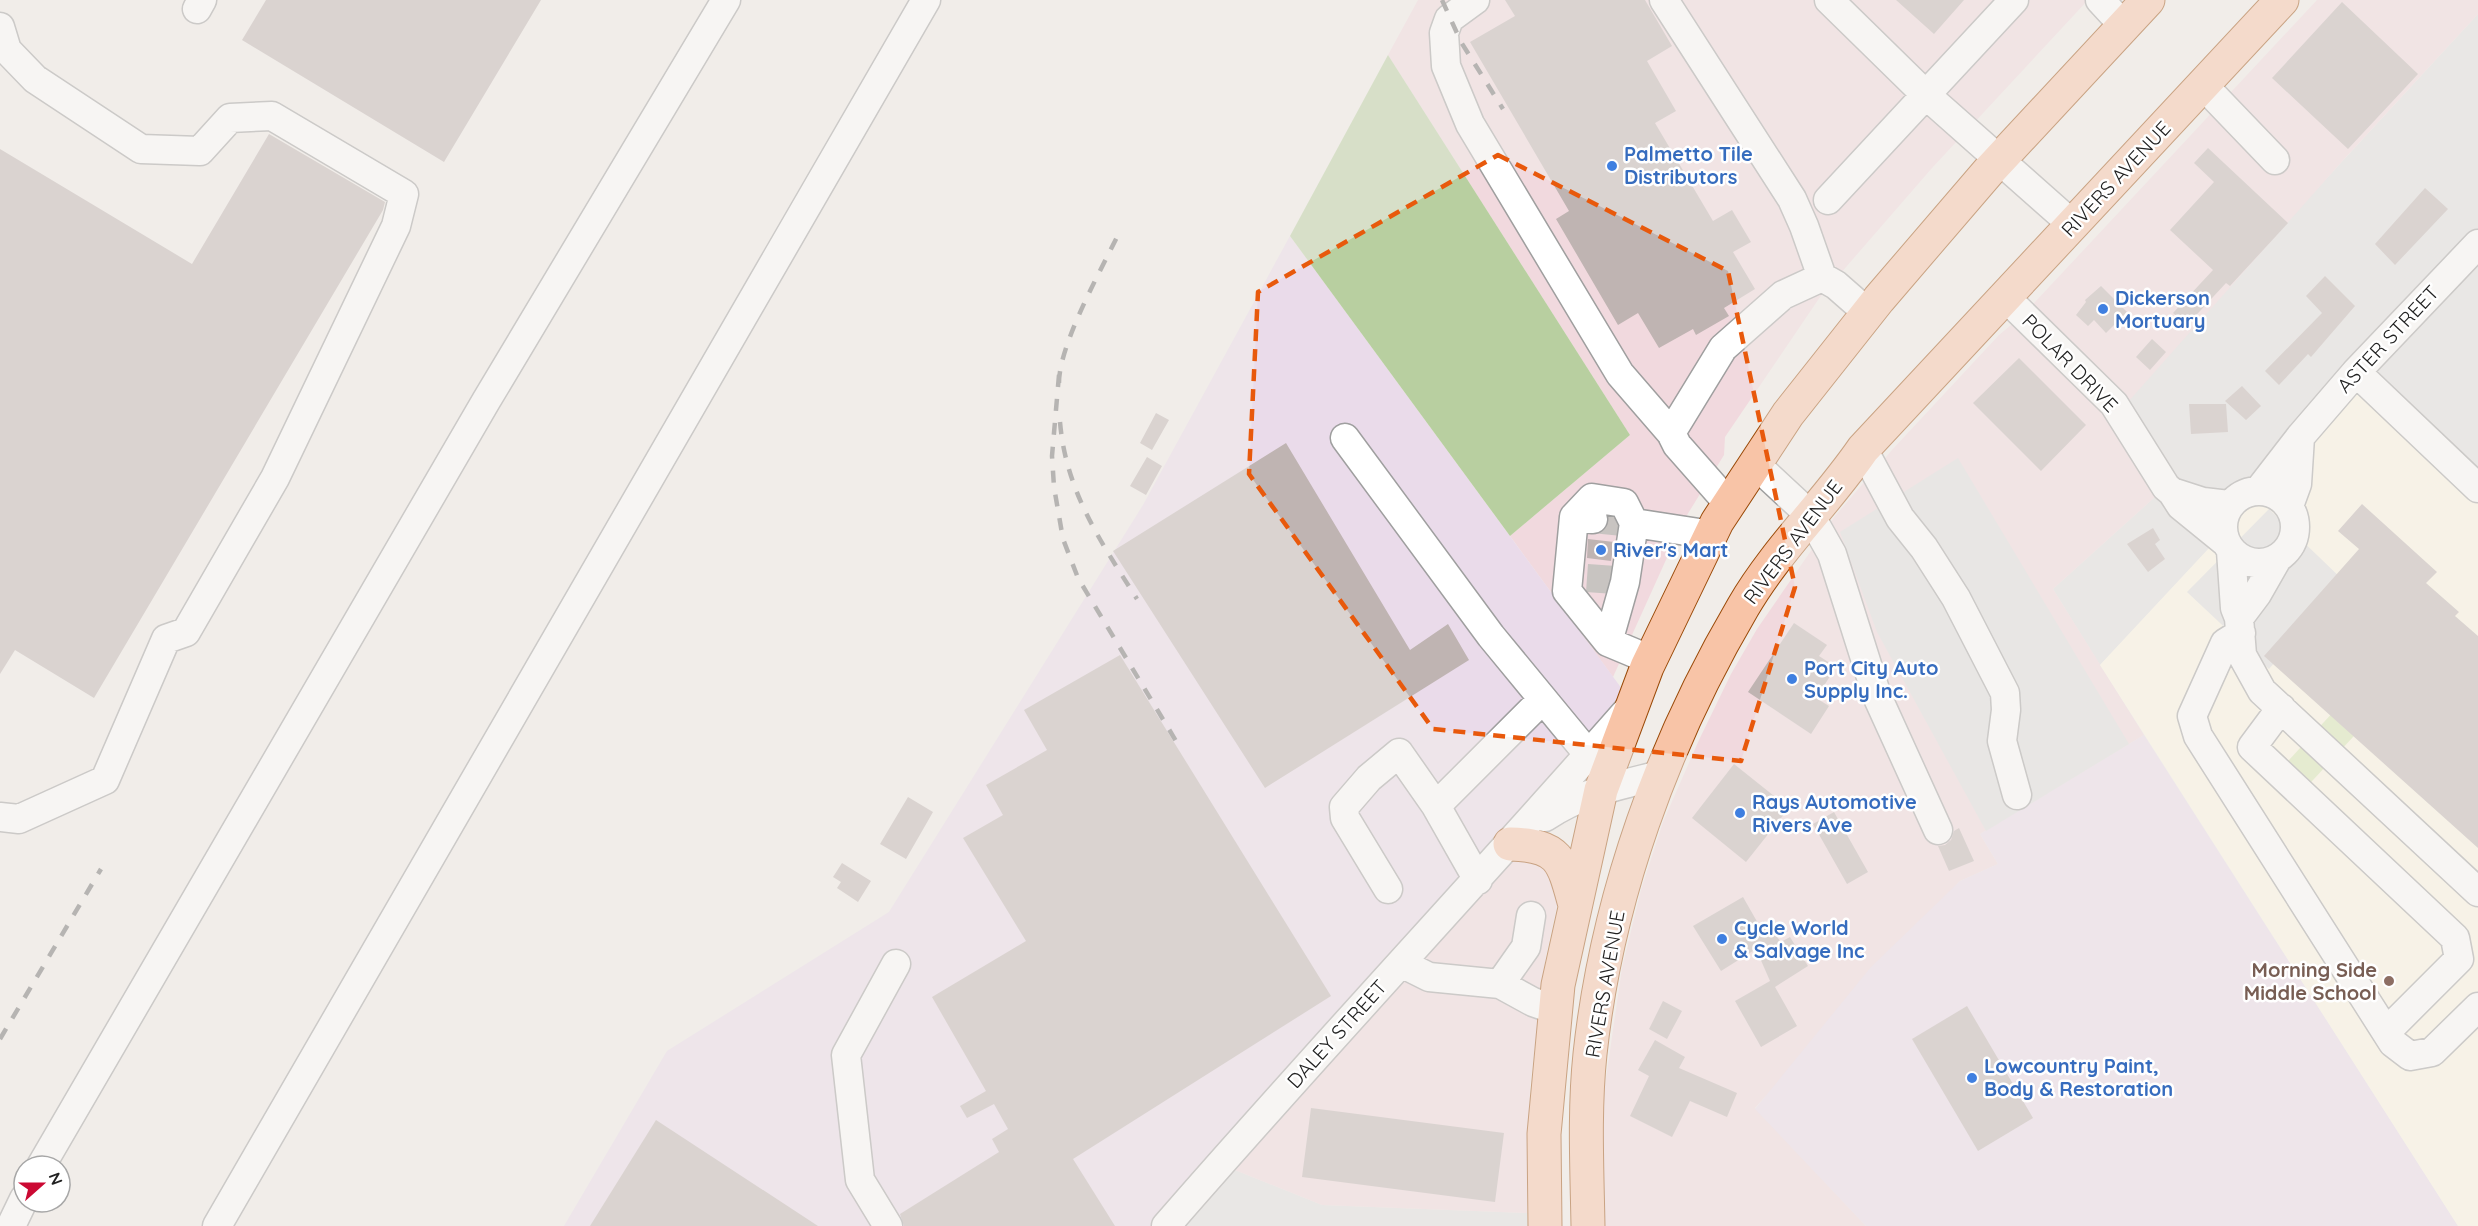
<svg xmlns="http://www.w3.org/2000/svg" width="2478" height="1226" viewBox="0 0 2478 1226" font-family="Quicksand,sans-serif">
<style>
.residential{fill:#e0dfdf}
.commercial{fill:#f1d9de}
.industrial{fill:#eadbea}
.education{fill:#fef9e5}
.grass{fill:#d8e8b2}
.forest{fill:#b8cfa0}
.parking{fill:#dedede}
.building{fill:#bfb4b2}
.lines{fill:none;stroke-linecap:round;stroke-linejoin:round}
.minor-tunnel{stroke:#c8c4c1;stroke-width:28;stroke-dasharray:28 14;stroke-linecap:butt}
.minor-casing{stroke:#9f9f9f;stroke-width:31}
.major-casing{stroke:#994907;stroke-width:35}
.minor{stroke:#fff;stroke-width:28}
.major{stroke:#f8c4a7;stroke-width:33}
.rail{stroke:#707070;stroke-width:4.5;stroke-dasharray:12 12;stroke-linecap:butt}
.marked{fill:none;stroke:#e8590c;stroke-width:4.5;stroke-dasharray:12 8;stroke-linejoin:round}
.shop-dot{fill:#3f7fe0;stroke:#fff;stroke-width:2}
.education-dot{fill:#8d6e63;stroke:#fff;stroke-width:2}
.labels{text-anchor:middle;stroke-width:5;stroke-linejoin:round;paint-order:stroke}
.shop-label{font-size:20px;font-weight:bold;fill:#366cbe;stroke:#fff;text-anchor:start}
.street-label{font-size:20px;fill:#222;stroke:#fff}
.education-label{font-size:20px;font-weight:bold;fill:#785e54;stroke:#fff;text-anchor:end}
</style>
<rect width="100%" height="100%" fill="#f1ede9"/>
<path class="residential" d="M2478,14V499L2351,396L2100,665L2053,589L2166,487L2119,412L2150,370Z
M1220,1164L1322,1205L1527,1213L1528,1226H1166Z"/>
<path class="commercial" d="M1418,0H2088L1932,168L1820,297L1725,437L1724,455L1684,520L1613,677L1510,536L1630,435L1388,55Z
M2317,0H2478V14L2346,157L2119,412L2166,487L2053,589L2144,735L1980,834L1998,864L1960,881L1755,1108L1866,1226H1605L1600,1133L1604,1092L1622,968L1641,890L1663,822L1699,740L1731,674L1757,629L1835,516L1892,450L1999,335L2023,315Z
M1496,859H1527L1552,872L1559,897L1546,956L1530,1087L1527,1213L1322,1205L1220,1164Z"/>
<path class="industrial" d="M1290,236L1633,704L1159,1226H564L667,1051L889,912L1143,505Z
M2144,735L2458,1226H1866L1755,1109L1871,967L1960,881L1998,864L1980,834Z"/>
<path class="education" d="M2358,393L2478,499V1226H2458L2100,665L2351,396Z"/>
<path class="grass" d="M2359,684L2380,708L2300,794L2278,772Z"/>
<path class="forest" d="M1388,55L1630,435L1510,536L1290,236Z"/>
<path class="parking" d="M1958,458L2129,744L1986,831L1877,632L1840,532Z
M2269,509L2345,582L2269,669L2187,592Z"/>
<path class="building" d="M266,0H541L444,162L242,40Z
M1505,0H1645L1672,46L1647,61L1676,111L1655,123L1713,221L1732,210L1751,242L1733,252L1755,289L1724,308L1729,316L1696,335L1693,329L1659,348L1638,313L1618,325L1556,219L1569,211L1470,42L1515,16Z
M1896,0H1964L1934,34Z
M2342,2L2418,74L2348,149L2272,78Z
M269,134L385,202L383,210L94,698L15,650L0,674V149L192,264Z
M2208,148L2288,223L2230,286L2226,283L2187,325L2173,313L2213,270L2170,230L2214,182L2194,163Z
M2425,188L2448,209L2395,265L2375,244Z
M2325,276L2355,306L2311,357L2308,354L2279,385L2265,371L2322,313L2306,296Z
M2101,286L2127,312L2106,333L2094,320L2088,326L2076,315L2086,302L2085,300Z
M2152,339L2166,352L2150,370L2136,357Z
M2019,358L2086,425L2041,471L1973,403Z
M2242,386L2261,406L2246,420L2225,401Z
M2189,404H2226L2228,432L2191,434Z
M1156,413L1169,420L1152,450L1140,443Z
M1286,443L1410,650L1448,624L1469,660L1265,788L1113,551Z
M1147,457L1162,466L1146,495L1130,486Z
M2362,504L2437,572L2426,583L2459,612L2455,616L2478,636V848L2264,656L2359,549L2338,531Z
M2153,528L2160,540L2155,544L2165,559L2148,572L2127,544Z
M1588,539L1614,542L1611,561L1587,558Z
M1794,623L1827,645L1819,656L1836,667L1816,698L1829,706L1811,734L1748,692Z
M1120,655L1331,996L1073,1159L1115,1226H904L900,1214L999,1152L992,1139L1008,1129L994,1104L967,1118L960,1106L986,1091L932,997L1026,941L963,838L1003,815L986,785L1047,750L1024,710Z
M1734,764L1789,808L1746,862L1692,818Z
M908,797L933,812L906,859L880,844Z
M1834,812L1868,872L1847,884L1813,824Z
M1959,828L1974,861L1949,871L1938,846L1945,845L1951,840L1954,831Z
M842,863L871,881L858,902L837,888L841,882L833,877Z
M1743,897L1759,925L1764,921L1781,942L1790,937L1808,966L1775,987L1797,1026L1761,1047L1735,1001L1770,981L1756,949L1721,971L1693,926Z
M1663,1001L1682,1011L1667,1039L1649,1029Z
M1967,1006L2033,1118L1978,1151L1912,1039Z
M1655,1040L1685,1057L1679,1068L1737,1093L1727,1117L1690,1101L1672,1137L1630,1116L1649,1076L1638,1070Z
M1311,1108L1504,1133L1495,1202L1302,1177Z
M656,1120L818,1226H590Z"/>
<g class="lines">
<path class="minor-tunnel" d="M1593,519L1622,522
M1587,578L1615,580"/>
<g class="minor-casing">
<path id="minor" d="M1475,0L1449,19L1444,33L1446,66L1470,124L1620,374L1671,433
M1664,0L1792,199L1804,226L1822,277
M1829,0L1926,95L2073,225
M2100,0L2124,26
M197,9L202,0
M0,27L7,50L35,79L141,149L200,151L230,118L272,116L404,194L396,226L275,478L186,632L166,639L105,780L19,819L0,817
M2203,85L2275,160
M1828,200L2014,0
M2005,297L2114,404L2166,487L2172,492
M2356,372L2478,488
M2300,437L2356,372L2478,244
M1345,438L1491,636L1589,755
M1863,449L1900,518L1924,548L1956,598L2005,693L2006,710L2002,741L2017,795
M1755,464L1810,515L1832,554L1877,696L1938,830
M2259,490L2300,437L2297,484L2289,506
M2223 527a36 36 0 1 1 72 0a36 36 0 1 1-72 0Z
M1729,504L1677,445L1671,433L1723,348L1783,295L1822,277L1836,285L1868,313
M1574,517L1592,498L1624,503L1634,523
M1593,519L1574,517L1567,591L1608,642
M2224,541L2181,506L2172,492L2203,502L2229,505
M2231,551L2235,608L2239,618L2257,594L2277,559
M2239,618L2242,655L2262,691L2478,892
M2241,633L2225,643L2192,716L2198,736L2393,1043L2410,1056L2432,1052L2478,1007
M1651,660L1608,642L1625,582L1634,523L1712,535
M2281,708L2252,747L2455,938L2459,959L2386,1032
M1545,817C1583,792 1617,786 1660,775
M1478,880L1436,806L1542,700
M1388,889L1345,818L1344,807L1369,778L1399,753L1436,806
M1401,963L1429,977L1500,984L1533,1002L1556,1010
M1500,984L1526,947L1531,916
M41,1166L486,401L726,0
M11,1226L24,1199
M217,1226L926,0
M888,1226L860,1180L846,1055L896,964
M1166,1226C1317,1052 1475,884 1627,711"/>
</g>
<g class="major-casing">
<path id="major" d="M1510,844C1560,845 1563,861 1575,905
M1545,1226L1544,1134L1558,985L1601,790L1647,667L1717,522L1788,414L1879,299L1988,172L2148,0
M1588,1226C1587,1169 1584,1111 1590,1054C1607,897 1663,743 1743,607C1776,550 1826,503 1863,449L2282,0"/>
</g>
<use href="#minor" class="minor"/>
<use href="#major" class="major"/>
<path class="rail" d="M1442,0L1461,42L1503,109
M1059,375L1052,456L1054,487L1063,539L1078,578L1179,746
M1059,383C1059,345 1100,272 1118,235
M1060,422C1066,492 1101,542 1137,599
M0,1039L101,869"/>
</g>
<path d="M0 0H2478V1226H0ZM1498,155L1728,271L1795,587L1741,761L1433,729L1249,474L1258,292Z" fill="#f1ede9" fill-opacity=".55" fill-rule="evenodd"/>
<path class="marked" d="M1498,155L1728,271L1795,587L1741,761L1433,729L1249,474L1258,292Z"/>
<g class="shop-dot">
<circle cx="1612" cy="166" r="6"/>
<circle cx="2103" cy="309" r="6"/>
<circle cx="1601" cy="550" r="6"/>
<circle cx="1792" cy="679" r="6"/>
<circle cx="1740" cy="813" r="6"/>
<circle cx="1722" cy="939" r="6"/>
<circle cx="1972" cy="1078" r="6"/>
</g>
<circle class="education-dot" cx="2389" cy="981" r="6"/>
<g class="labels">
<g class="shop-label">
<text x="1624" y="161">Palmetto Tile<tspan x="1624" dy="23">Distributors</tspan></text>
<text x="2115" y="305">Dickerson<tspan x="2115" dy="23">Mortuary</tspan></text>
<text x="1613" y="557">River's Mart</text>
<text x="1804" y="675">Port City Auto<tspan x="1804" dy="23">Supply Inc.</tspan></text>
<text x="1752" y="809">Rays Automotive<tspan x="1752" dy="23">Rivers Ave</tspan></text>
<text x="1734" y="935">Cycle World<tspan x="1734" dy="23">&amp; Salvage Inc</tspan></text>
<text x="1984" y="1073">Lowcountry Paint,<tspan x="1984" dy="23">Body &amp; Restoration</tspan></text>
</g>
<g class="street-label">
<text transform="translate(2116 179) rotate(-47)" y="7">RIVERS AVENUE</text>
<text transform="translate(2388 339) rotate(-47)" y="7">ASTER STREET</text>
<text transform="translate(2070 363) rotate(46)" y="7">POLAR DRIVE</text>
<text transform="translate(1793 542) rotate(-53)" y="7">RIVERS AVENUE</text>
<text transform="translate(1605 984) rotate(-80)" y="7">RIVERS AVENUE</text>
<text transform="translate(1337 1034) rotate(-48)" y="7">DALEY STREET</text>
</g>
<g class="education-label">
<text x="2377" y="977">Morning Side<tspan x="2377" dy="23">Middle School</tspan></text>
</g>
</g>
<g transform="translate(42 1184) rotate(69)"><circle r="28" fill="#ffffff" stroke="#a7a7a7" stroke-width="1.5"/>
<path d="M0-4.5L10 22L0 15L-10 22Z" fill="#cb0933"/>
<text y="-9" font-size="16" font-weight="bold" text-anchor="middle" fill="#222222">N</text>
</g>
</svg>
